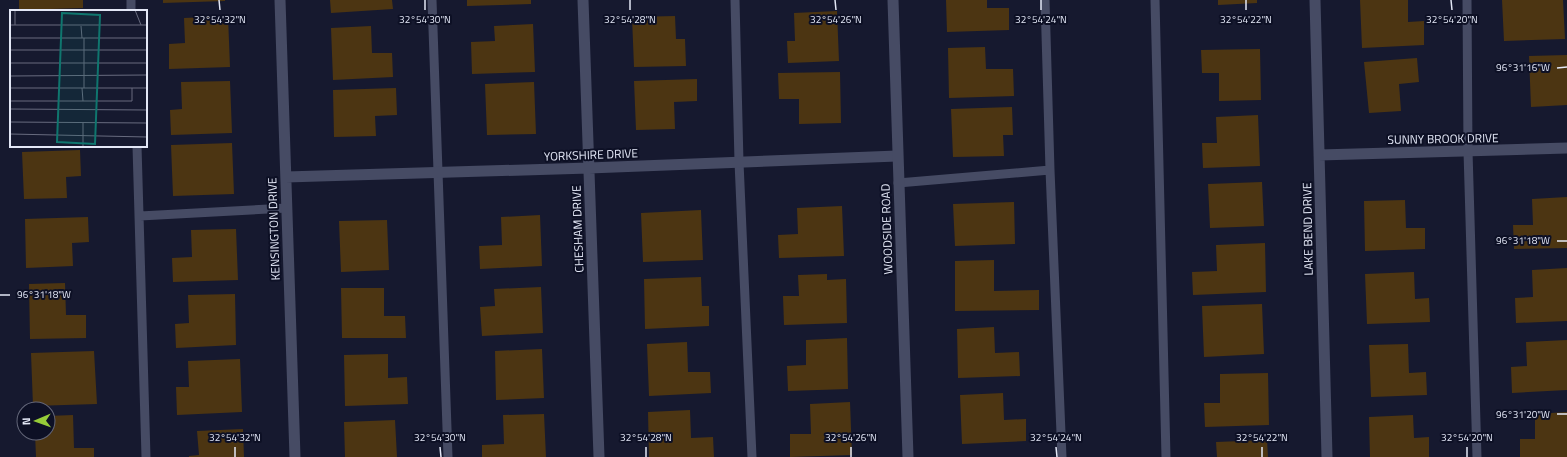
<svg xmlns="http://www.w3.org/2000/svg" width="1567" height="457" viewBox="0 0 1567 457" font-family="'Titillium Web',sans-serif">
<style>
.building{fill:#4c3512}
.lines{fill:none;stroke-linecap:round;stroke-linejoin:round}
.service{stroke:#464b64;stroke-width:9}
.minor{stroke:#464b64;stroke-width:11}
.tertiary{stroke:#464b64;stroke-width:11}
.ticks{fill:none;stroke:#e3e7f6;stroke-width:1.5}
.labels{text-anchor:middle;stroke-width:4;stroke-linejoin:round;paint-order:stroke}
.street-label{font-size:12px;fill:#e3e7f6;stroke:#0d1025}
.inset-road{fill:none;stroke:#686b7f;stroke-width:1}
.view{fill:#0f766e;fill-opacity:0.15;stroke:#0f766e;stroke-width:2}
.inset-edge{fill:none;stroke:#e3e7f6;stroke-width:2}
.ticks-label{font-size:10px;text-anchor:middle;fill:#e3e7f6;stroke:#0d1025;stroke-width:4;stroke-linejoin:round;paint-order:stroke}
</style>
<rect width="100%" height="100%" fill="#16192f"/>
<path class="building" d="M19,0H83V8L19,10Z
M163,0H225V1L163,3Z
M330,0H392L393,9L331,13Z
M467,0H531V4L467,6Z
M946,0H987V8H1009V30L947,32Z
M1218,0H1257V3L1218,5Z
M1360,0H1408V22L1424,21V45L1362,48Z
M1502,0H1563L1565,39L1504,41Z
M837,11L839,61L788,63L787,41H795L794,13Z
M228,16L230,67L169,69V44L185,43L184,18Z
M675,16L676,39H685L686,66L634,67L632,17Z
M533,24L535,72L472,74L471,42L495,41L494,26Z
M371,26L372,53H392L393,77L333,80L331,28Z
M985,47L986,69H1013L1014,96L949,98L948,48Z
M1260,49L1261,100L1219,101V73H1202L1201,50Z
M1567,55V105L1531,107L1529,56Z
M1417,58L1419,82L1399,84L1401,111L1369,113L1364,62Z
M840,72L841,123L799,124V99H779L778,73Z
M697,79V101L674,102L675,129L636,130L634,81Z
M230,81L232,133L171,135L170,110L182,109L181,82Z
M534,82L536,134L487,135L485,84Z
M396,88L397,115L375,116L376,136L334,137L333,90Z
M1012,107L1013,135H1003L1004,156L953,157L951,109Z
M1258,115L1260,166L1203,168L1202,143H1217L1216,117Z
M232,143L234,194L173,196L171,145Z
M80,150L81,176L66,177L67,198L24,199L22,152Z
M1262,182L1264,226L1210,228L1208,184Z
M1567,197V248L1514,249L1513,225H1533L1532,199Z
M1405,200L1406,228H1425V249L1365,251L1364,201Z
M1014,202L1015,244L955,246L953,204Z
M842,206L844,256L779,258L778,235L798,234L797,208Z
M701,210L703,260L643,262L641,213Z
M540,215L542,266L480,269L479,246L502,245L501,217Z
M88,217L89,242L72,243L73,266L26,268L25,219Z
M387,220L389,270L341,272L339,221Z
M236,229L238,280L173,282L172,258L192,257L191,230Z
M1265,243L1266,292L1193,295L1192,272L1217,271L1216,245Z
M994,260V291L1039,290V310L955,311V261Z
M1567,268V321L1516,323L1515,298L1533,297L1532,270Z
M1414,272L1415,299L1429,298L1430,322L1367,324L1365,274Z
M827,274V280L846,279L847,323L784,325L783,296H799L798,275Z
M701,277L702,306H709V326L645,329L644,279Z
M65,283L66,315H86V338L30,339L29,284Z
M541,287L543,333L482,336L480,307L495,306L494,289Z
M341,288H384V316H405L406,338H342Z
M235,294L236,345L176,348L175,324L189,323L188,295Z
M1262,304L1264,354L1204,357L1202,306Z
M994,327L995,353L1019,352L1020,376L958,378L957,329Z
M847,338L848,389L788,391L787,366L806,365V340Z
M1567,340V390L1512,393L1511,367L1527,366L1526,342Z
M687,342L688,372H710L711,393L649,396L647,344Z
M1408,344L1409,373L1426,372L1427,395L1371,397L1369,345Z
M542,349L544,398L496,400L495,351Z
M94,351L97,404L33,406L31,353Z
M388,354V378L407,377L408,404L345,406L344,355Z
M240,359L242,412L177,415L176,387H189L188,361Z
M1268,373L1269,425L1205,427L1204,403H1220V374Z
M1003,393L1004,420L1026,419V441L962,444L960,395Z
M850,402L852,455L790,457V434H811L810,404Z
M690,410L691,438L713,437L714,457H649L648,412Z
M1567,412V457H1520V439H1535V414Z
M544,414L546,457H482V445L504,444L503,415Z
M73,415L74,448H94V457H36L35,433H48V416Z
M1413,415L1414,438L1429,437V457H1370L1369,417Z
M395,420L397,457H345L344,422Z
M243,429L244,457H189V456L199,455L197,431Z
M1267,440L1268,457H1217L1216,442Z"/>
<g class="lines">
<path class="service" d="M131,0V11
M432,0L448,457
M735,0L739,162L752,457
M1045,0L1050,170
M1155,0L1166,457
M1467,0L1468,151L1477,457
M137,146L146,457
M898,183L1050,170L1062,457
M140,216L287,208"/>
<path class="minor" d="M280,0L295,457
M583,0L599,457
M1315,0L1327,457
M1319,155L1567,148
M286,177L589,168L897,156"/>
<path class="tertiary" d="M893,0L908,457"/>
</g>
<path class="ticks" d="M219,0L220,10M425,0V10M630,0V10M835,0L836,10M1041,0V10M1246,0V10M1451,0L1452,10M1557,68L1567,67M1557,241H1567M0,295H10M1557,414H1567M235,447V457M440,447L441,457M646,447V457M851,447V457M1056,447L1057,457M1262,447V457M1467,447V457"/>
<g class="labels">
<g class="street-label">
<text transform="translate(1443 139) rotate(-1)" y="4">SUNNY BROOK DRIVE</text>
<text transform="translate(591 155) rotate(-2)" y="4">YORKSHIRE DRIVE</text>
<text transform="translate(274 229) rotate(-92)" y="4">KENSINGTON DRIVE</text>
<text transform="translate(578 229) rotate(-92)" y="4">CHESHAM DRIVE</text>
<text transform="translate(887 229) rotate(-92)" y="4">WOODSIDE ROAD</text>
<text transform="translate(1308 229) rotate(-91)" y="4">LAKE BEND DRIVE</text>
</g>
</g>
<g transform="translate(10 10)">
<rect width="137" height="137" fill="#16192f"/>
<path class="inset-road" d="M29,0H125M125,0L131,15M0,15H137M5,15V0M71,16L72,28M0,28H137M0,40H137M0,53H137M0,66L137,65M0,78H137M74,78V28M0,91H73L72,78M73,91H122V78M0,99L137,100M0,112L137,113M0,124L137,127M73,137V113"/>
<path class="view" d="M52,3L90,5L85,134L47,132Z"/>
<rect width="137" height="137" class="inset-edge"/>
</g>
<g class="ticks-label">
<text x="220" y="23">32°54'32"N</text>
<text x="425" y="23">32°54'30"N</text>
<text x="630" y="23">32°54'28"N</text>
<text x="836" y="23">32°54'26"N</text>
<text x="1041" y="23">32°54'24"N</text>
<text x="1246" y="23">32°54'22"N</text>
<text x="1452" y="23">32°54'20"N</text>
<text x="1523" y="71">96°31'16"W</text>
<text x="1523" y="244">96°31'18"W</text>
<text x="44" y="298">96°31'18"W</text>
<text x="1523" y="418">96°31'20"W</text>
<text x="235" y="441">32°54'32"N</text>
<text x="440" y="441">32°54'30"N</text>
<text x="646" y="441">32°54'28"N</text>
<text x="851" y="441">32°54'26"N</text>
<text x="1056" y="441">32°54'24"N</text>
<text x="1262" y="441">32°54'22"N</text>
<text x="1467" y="441">32°54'20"N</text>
</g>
<g transform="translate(36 421) rotate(268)"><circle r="19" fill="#0d1025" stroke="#636679"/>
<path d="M0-3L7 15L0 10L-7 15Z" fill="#96cc39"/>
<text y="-6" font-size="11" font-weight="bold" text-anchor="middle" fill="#e3e7f6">N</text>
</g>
</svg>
